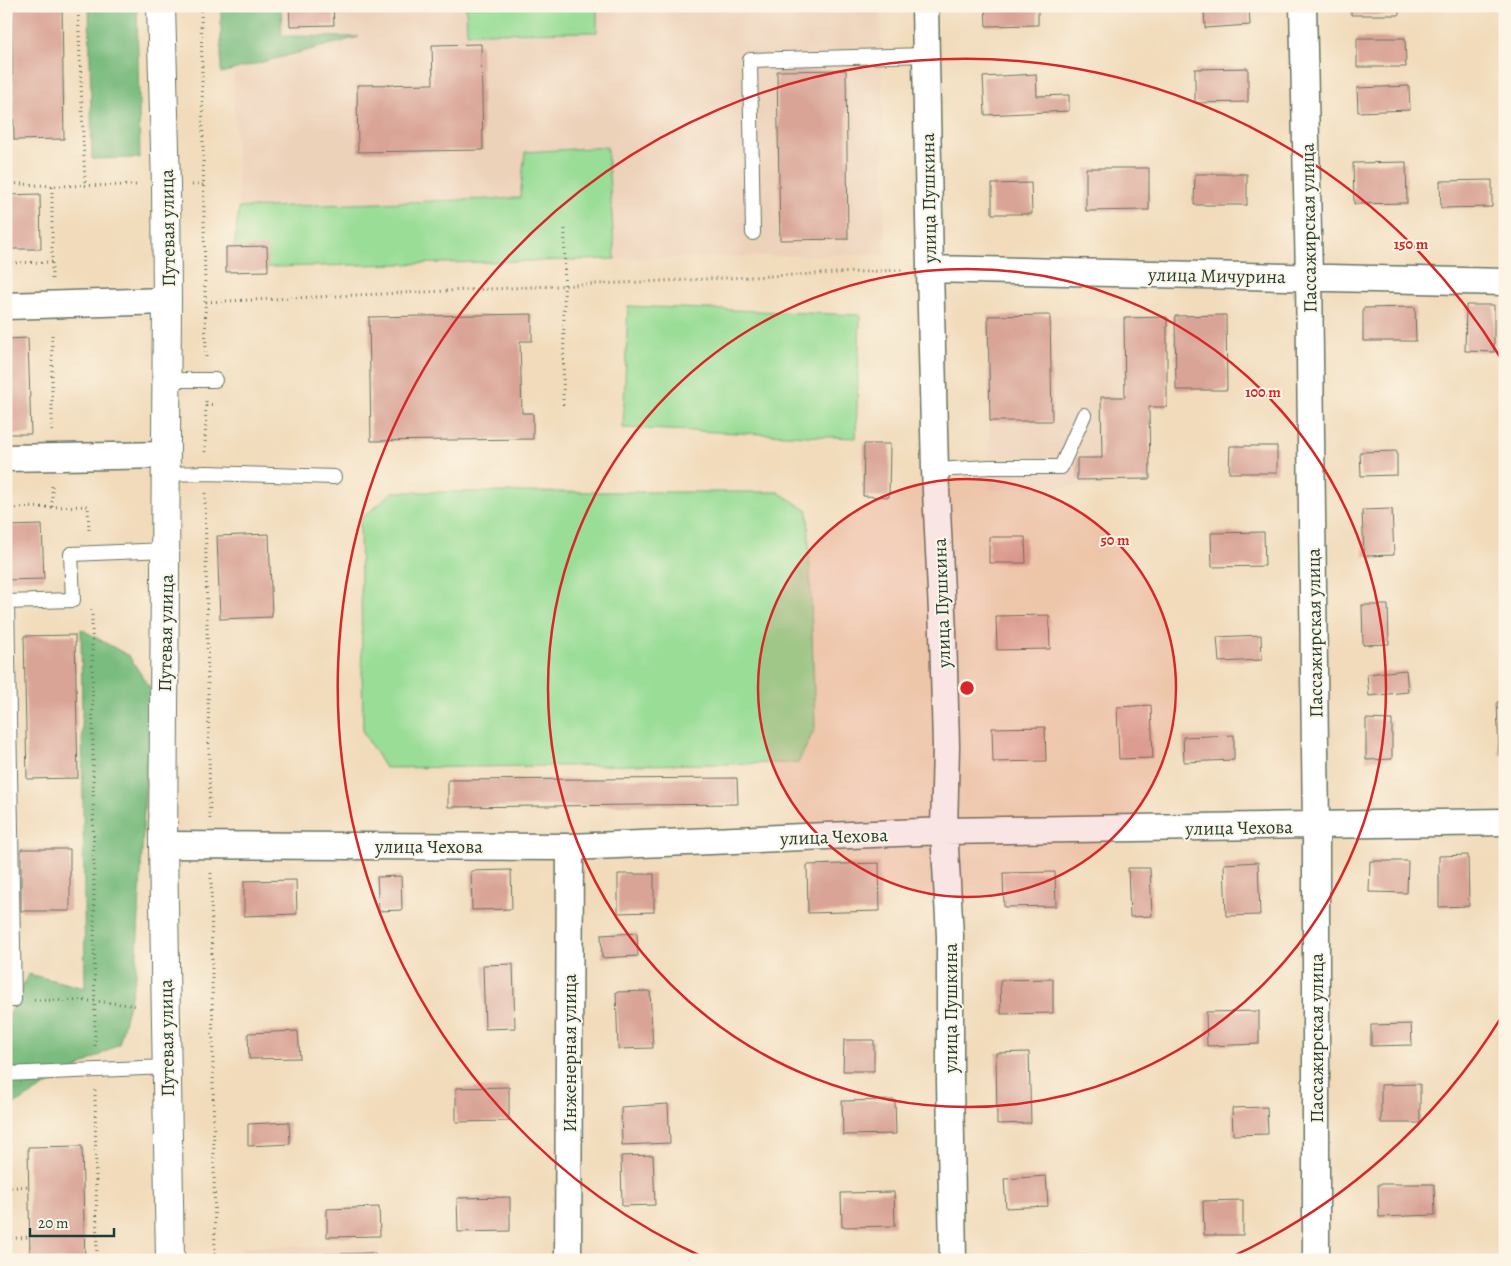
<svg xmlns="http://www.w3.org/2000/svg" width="1511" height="1266" viewBox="0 0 1511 1266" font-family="Alegreya,serif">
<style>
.built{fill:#edd2ba}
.green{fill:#99dd96;stroke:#5c8d65}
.forest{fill:#7abc7f;stroke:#4c7c5a}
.building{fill:#d9a496}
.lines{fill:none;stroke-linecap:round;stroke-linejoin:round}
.service-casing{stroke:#687463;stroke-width:16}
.minor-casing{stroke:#687463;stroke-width:29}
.tertiary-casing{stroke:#687463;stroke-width:30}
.path{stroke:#687463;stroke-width:3;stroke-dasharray:1 4;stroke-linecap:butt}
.service{stroke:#fff;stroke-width:14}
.minor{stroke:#fff;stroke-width:26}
.tertiary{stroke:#fff;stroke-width:28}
.ring{fill:none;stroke:#d62828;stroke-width:2.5}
.labels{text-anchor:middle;stroke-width:4;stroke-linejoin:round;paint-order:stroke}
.street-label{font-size:19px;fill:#1f3d34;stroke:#fcf5e5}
.centre{fill:#d62828;stroke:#fcf5e5;stroke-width:2.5}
.ring-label{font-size:15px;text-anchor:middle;font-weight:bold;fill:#d62828;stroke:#fcf5e5;stroke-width:4;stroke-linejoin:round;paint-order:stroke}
</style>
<rect width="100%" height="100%" fill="#fcf5e5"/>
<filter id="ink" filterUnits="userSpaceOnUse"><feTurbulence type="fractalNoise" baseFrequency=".02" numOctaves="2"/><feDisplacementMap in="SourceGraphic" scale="10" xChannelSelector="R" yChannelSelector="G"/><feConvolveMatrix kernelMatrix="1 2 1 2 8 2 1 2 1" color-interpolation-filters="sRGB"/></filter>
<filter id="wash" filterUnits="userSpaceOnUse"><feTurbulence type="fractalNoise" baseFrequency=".0096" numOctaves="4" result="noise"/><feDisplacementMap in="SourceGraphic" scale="20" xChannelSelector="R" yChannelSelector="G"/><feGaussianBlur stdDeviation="1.12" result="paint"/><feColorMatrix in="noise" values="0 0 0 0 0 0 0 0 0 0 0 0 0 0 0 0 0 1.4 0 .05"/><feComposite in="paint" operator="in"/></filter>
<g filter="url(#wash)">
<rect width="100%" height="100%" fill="#f1dbbb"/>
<path class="built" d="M230,6H879L882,56L885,254L615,259L607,148L521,198L239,208Z
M1050,315L1124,318L1167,317V407H1150V483L990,490L988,316Z
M379,1245V1260H242V1247Z"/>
<path class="green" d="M466,6H597V32L467,33Z
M607,147L615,259L232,268L239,208L520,198L525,152Z
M628,306L860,315L856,438L623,428Z
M393,492H778L808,511L815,728L798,763L385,768L363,732L360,520Z"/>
<path class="forest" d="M89,6H137L140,158L92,159Z
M221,6H281L282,36L359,37L221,73Z
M81,629L129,656L150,688L136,975L119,1044L6,1109V1021L28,974L85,988Z"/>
<g id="blocks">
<path class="building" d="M11,6H62L64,139L14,140Z
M289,6H333L334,25L290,26Z
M985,6H1038V25L986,26Z
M1204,6H1249L1250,25L1205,28Z
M1351,6H1399V15H1351Z
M1357,38H1405L1406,67H1357Z
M481,44L483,150L358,152L357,85L433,84L432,45Z
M1248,68V102L1195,103V69Z
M846,70L848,239L780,240L777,71Z
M1036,74L1037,96L1069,95V111L985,115L983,77Z
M1409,86L1410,110L1358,112L1357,88Z
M1406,162L1407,203L1354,204L1353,163Z
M1086,168H1149V210L1086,211Z
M1195,174H1247V205H1194Z
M1492,180V207L1441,208L1440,181Z
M1031,183L1032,214H992V184Z
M40,194L41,249H6V195Z
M267,246L268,271L226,272V247Z
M1466,305H1494V352L1465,351Z
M1415,307L1416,341H1363V308Z
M532,314V341H520L522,413H533V439L371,441L369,317Z
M1050,315L1052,421H990L988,316Z
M1226,315L1227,390H1176L1175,316Z
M1167,317V407H1149L1150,479L1077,480V458H1102L1101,397H1125L1124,318Z
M28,338L31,434H6V339Z
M864,444H890L889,497L863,496Z
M1230,446H1277V473H1229Z
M1397,451V475L1361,476L1360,452Z
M1392,509L1394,555L1364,556L1362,510Z
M42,525L44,579L6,580V526Z
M1264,532L1265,566L1212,567L1211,533Z
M269,534L272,617L220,619L217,536Z
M989,537H1025L1026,563H989Z
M1362,605H1388L1389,644L1363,645Z
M1049,615L1050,649L997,650L996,616Z
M75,635L78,778L27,779L24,636Z
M1261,635L1262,660L1219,662L1217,637Z
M1406,670L1408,692L1369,696L1367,674Z
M1505,701V754L1499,755L1497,702Z
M1151,705L1153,758L1119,759L1117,707Z
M1366,719L1392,720V759L1366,760Z
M1045,727L1046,761L993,762L992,728Z
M1234,735V760L1184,762L1183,737Z
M737,778L738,804L448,807V780Z
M21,849H70V911H21Z
M1468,855L1469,906L1439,907V856Z
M1370,861H1408L1407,893L1369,892Z
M1258,862L1260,915L1226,916L1224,864Z
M879,863L880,911L808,913L807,865Z
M1128,868H1150L1152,916L1130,917Z
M511,870L512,909L472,910L471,871Z
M1055,872L1056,906L1004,907L1003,873Z
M618,874H654V912L618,913Z
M401,876L402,910L379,911L377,877Z
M296,880L297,914L244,916V881Z
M637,933L638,956L602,958L601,935Z
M513,964L515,1028L485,1029L483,965Z
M1053,979V1013L1001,1014L1000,980Z
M650,991L653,1048L618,1049L616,992Z
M1259,1011V1044L1207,1046L1206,1012Z
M1411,1024L1412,1045L1371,1046V1025Z
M298,1031L300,1058L249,1059L248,1033Z
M844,1040H874V1071H843Z
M1029,1052L1031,1123L997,1124L996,1053Z
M1420,1084V1123H1381V1085Z
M509,1087V1121L456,1122V1088Z
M895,1100L896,1134L843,1135L842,1101Z
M668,1104L670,1143L622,1145L621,1107Z
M1267,1107L1268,1134L1233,1135L1232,1108Z
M289,1122L290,1144L248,1146V1124Z
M82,1146L85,1260H30L28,1147Z
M653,1155L655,1205L622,1206L621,1156Z
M1046,1176L1048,1206L1006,1208L1004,1179Z
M1378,1184H1434L1435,1215L1379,1217Z
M894,1192L895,1226L842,1227L841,1193Z
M510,1197V1231L458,1232L457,1198Z
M1243,1200V1235H1204L1203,1201Z
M379,1207L380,1236L327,1237V1209Z
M375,1253L376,1260H323V1254Z"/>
</g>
</g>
<g filter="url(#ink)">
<use href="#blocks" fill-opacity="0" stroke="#687463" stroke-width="1"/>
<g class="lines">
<g class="service-casing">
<path id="service" d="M753,233L750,60L925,55
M167,380H215
M935,470L990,467H1061L1084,415
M166,474L207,473L334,477
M6,602L73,600L71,554L166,550
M6,1000H14L7,602
M6,1074L166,1067"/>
</g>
<g class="minor-casing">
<path id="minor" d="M925,6L930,269L935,470L943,632L946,746L944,831L950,935V1080L953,1260
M1303,6L1309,277L1316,826V1260
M930,269L1505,282
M6,306L167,301
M6,458L166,455
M163,845L570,847L944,831L1505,822
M568,1260L570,847"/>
</g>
<g class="tertiary-casing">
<path id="tertiary" d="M161,6L166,185L167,301L163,845L170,1260"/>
</g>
<path class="path" d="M78,6L85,185
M201,6L206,359
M6,18H12
M6,110H13
M6,183L52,186
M192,185H204
M6,263L52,262V186L138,185
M52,279V262
M206,302L902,270
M206,405L216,404
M563,405L565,226
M52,431V332
M205,452L206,400
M205,493L210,819
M52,507V485
M6,508L88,506L89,532
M92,610L95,1049
M211,873L215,1260
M34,1000L95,1001L138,1006
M95,1090L97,1260
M6,1188L29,1186
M6,1239L30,1237"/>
<use href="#service" class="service"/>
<use href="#minor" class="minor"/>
<use href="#tertiary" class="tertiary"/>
</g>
</g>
<circle cx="967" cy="688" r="209" fill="#d62828" fill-opacity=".12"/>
<g class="ring">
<circle cx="967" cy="688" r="209"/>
<circle cx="967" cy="688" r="419"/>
<path d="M1502 1016A628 628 0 0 1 1227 1259M707 1259A628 628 0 1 1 1502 360"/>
</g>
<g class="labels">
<g class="street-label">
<text transform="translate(928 198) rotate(-91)" y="7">улица Пушкина</text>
<text transform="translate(167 228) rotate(-91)" y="7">Путевая улица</text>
<text transform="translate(1308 228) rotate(-91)" y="7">Пассажирская улица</text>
<text transform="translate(1217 275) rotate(1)" y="7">улица Мичурина</text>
<text transform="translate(941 603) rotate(-92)" y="7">улица Пушкина</text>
<text transform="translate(165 633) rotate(-89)" y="7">Путевая улица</text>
<text transform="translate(1314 633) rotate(-91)" y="7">Пассажирская улица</text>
<text transform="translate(1239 827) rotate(-1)" y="7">улица Чехова</text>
<text transform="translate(834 836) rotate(-2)" y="7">улица Чехова</text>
<text x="429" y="853">улица Чехова</text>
<text transform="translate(950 1008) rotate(-90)" y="7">улица Пушкина</text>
<text transform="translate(166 1038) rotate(-91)" y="7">Путевая улица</text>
<text transform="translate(1316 1038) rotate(-90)" y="7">Пассажирская улица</text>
<text transform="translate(569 1053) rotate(-90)" y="7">Инженерная улица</text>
</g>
</g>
<circle cx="967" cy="688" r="8" class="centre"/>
<g class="ring-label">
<text x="1411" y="249">150 m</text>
<text x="1263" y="397">100 m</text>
<text x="1115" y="545">50 m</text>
</g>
<rect width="1511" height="1266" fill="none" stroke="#fcf5e5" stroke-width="25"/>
<path d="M30 1228v8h84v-8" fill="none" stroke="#1f3d34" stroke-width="2.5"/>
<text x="38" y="1228" font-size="15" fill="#1f3d34" stroke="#fcf5e5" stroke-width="4" paint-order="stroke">20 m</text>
</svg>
